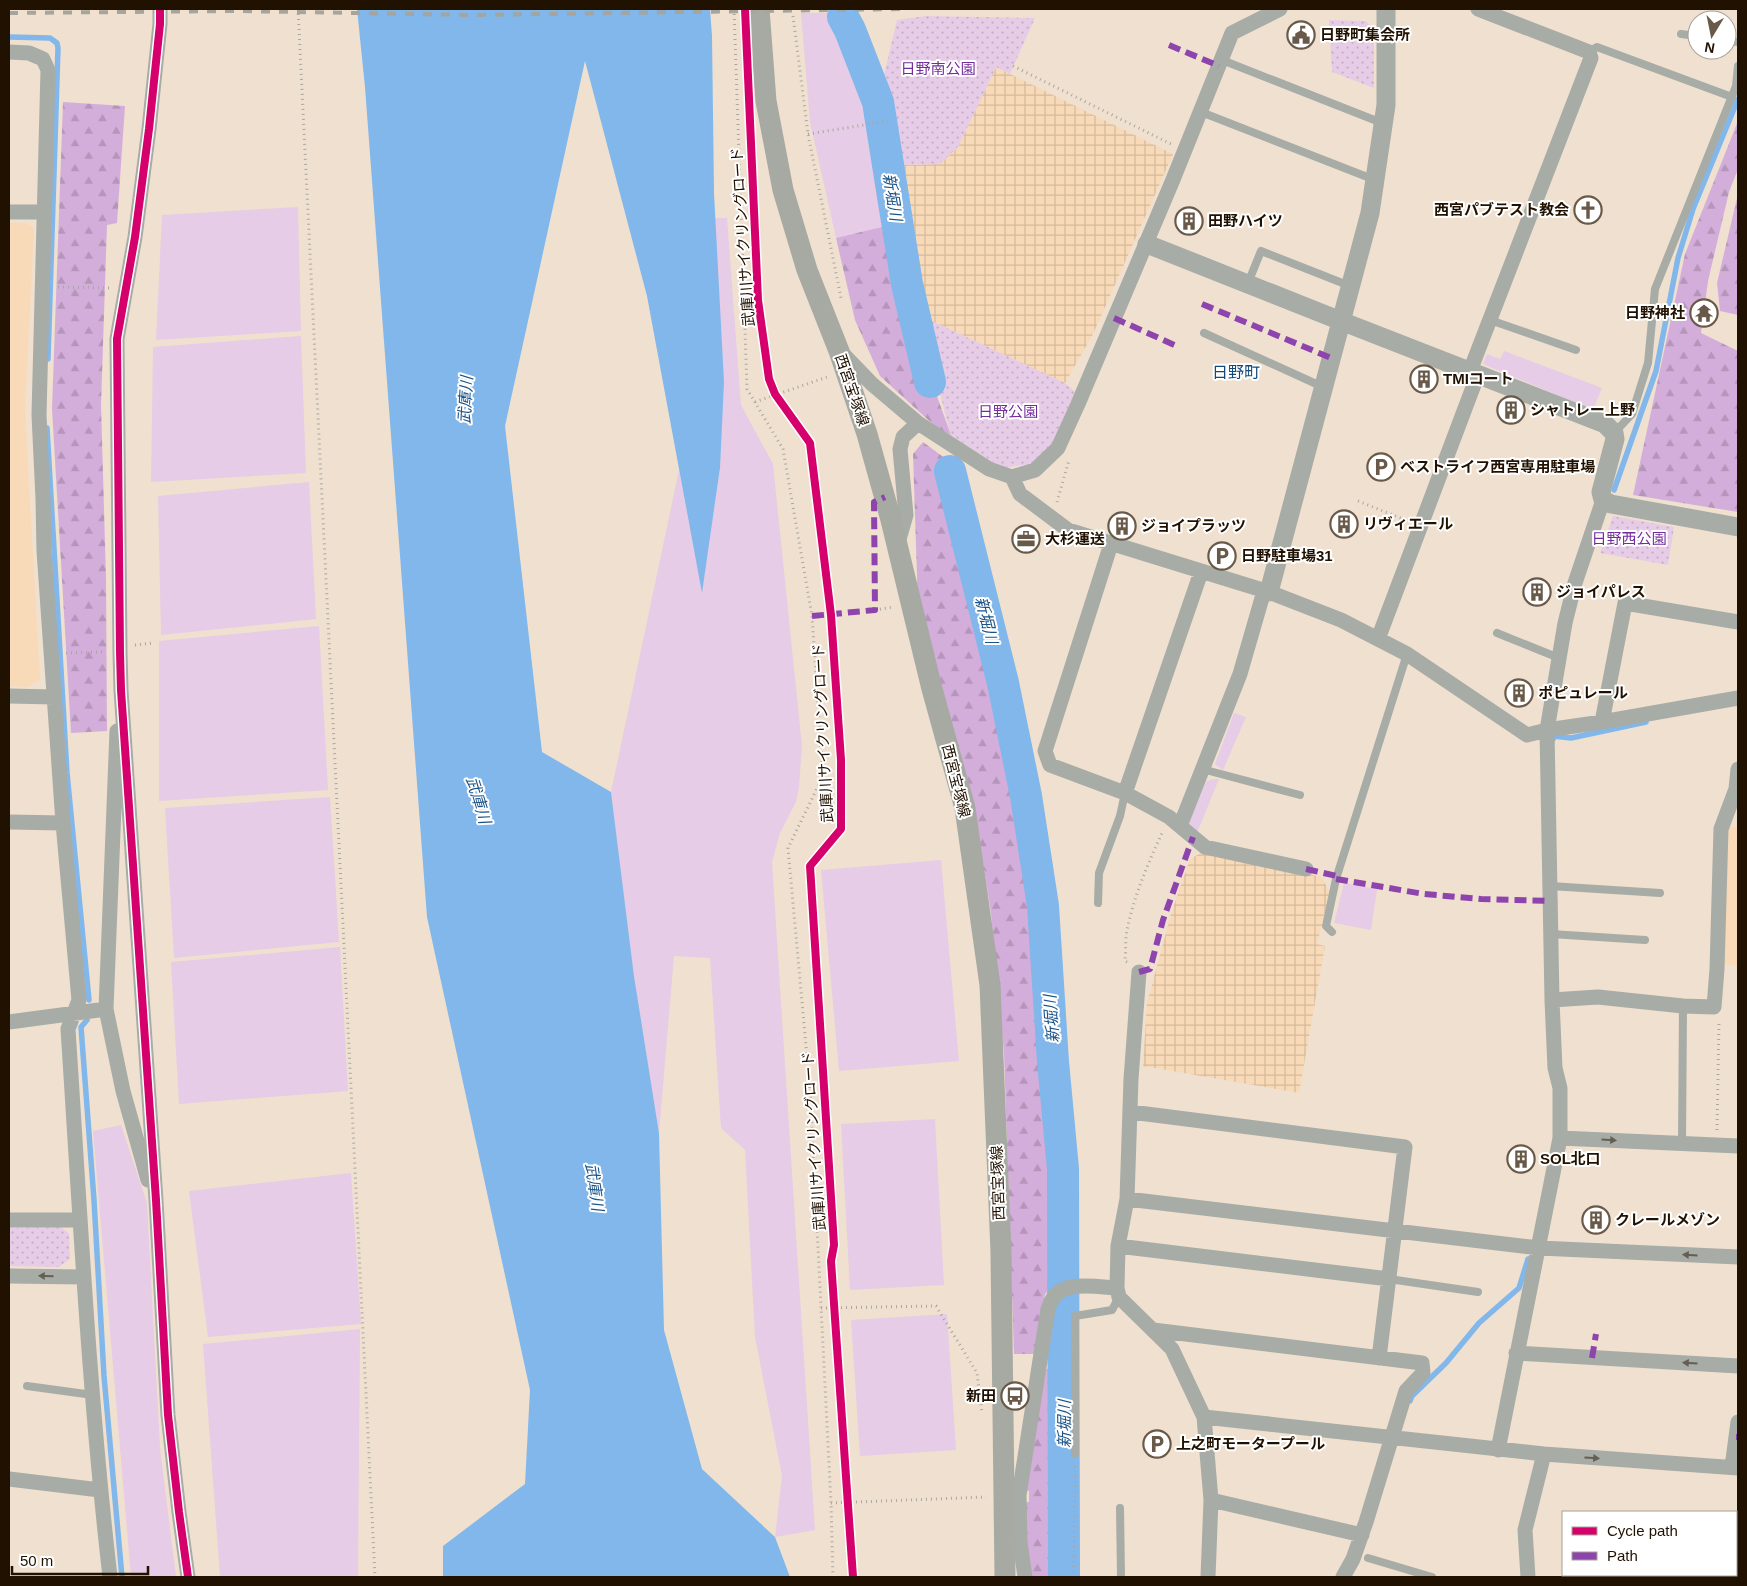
<svg xmlns="http://www.w3.org/2000/svg" width="1747" height="1586" viewBox="0 0 1747 1586" font-family="Arial,'Noto Sans JP',sans-serif">
<style>
.built{fill:#f8dab8}
.industrial{fill:url(#industrial-grid)}
.grass{fill:#e6cce6}
.forest{fill:url(#forest-firs)}
.park{fill:url(#park-dots)}
.water{fill:#81b7eb}
.lines{fill:none;stroke-linecap:round;stroke-linejoin:round}
.stream{stroke:#81b7eb;stroke-width:5.5}
.river{stroke:#81b7eb;stroke-width:32}
.path{stroke:#a7a8a2;stroke-width:3;stroke-dasharray:1 4;stroke-linecap:butt}
.service{stroke:#a7aca6;stroke-width:8}
.minor{stroke:#a7aca6;stroke-width:15}
.tertiary{stroke:#a7aca6;stroke-width:19}
.secondary{stroke:#a7aaa3;stroke-width:21}
.rail{stroke:#a5a49d;stroke-width:4;stroke-dasharray:9 9;stroke-linecap:butt}
.quiet{stroke:#8e44ad;stroke-width:6;stroke-dasharray:12 6;stroke-linecap:butt}
.cycleway-casing{stroke:#fff;stroke-width:11}
.cycleway{stroke:#d6006c;stroke-width:8}
.oneway{fill:#645e53}
.labels{text-anchor:middle;stroke-width:4;stroke-linejoin:round;paint-order:stroke}
.poi-label{font-size:15px;font-weight:bold;fill:#211100;stroke:#fff;text-anchor:start}
.park-label{font-size:15px;fill:#732c9b;stroke:#fff}
.street-label{font-size:15px;fill:#211100;stroke:#fff}
.water-label{font-size:16px;font-style:italic;fill:#1a5388;stroke:#fff}
.neighbourhood-label{font-size:16px;fill:#144a7b;stroke:#fff}
</style>
<defs>
<pattern id="industrial-grid" width="8" height="8" patternUnits="userSpaceOnUse" patternTransform="scale(1.25)"><rect width="8" height="8" fill="#f8dab8"/><path d="M0 4h8M4 0v8" fill="none" stroke="#d4ba9c"/></pattern>
<pattern id="forest-firs" width="22" height="20" patternUnits="userSpaceOnUse" patternTransform="scale(1.25)"><rect width="22" height="20" fill="#d4aedb"/><path d="M5 1l3.5 6h-7zM16 11l3.5 6h-7z" fill="#b695ba"/></pattern>
<pattern id="park-dots" width="8" height="8" patternUnits="userSpaceOnUse" patternTransform="scale(1.25)"><rect width="8" height="8" fill="#e6cce6"/><path d="M2 2h.1M6 6h.1" fill="none" stroke="#c5aec4" stroke-width="1.8" stroke-linecap="round"/></pattern>
</defs>
<rect width="100%" height="100%" fill="#f0e0cf"/>
<path class="built" d="M9,222L26,223L34,228L25,411L40,680L28,687L9,686Z
M1728,827L1738,828V966L1723,964Z"/>
<path class="industrial" d="M996,67L1173,154L1093,334L1065,383L919,315L899,165L940,164L958,147Z
M1203,852L1321,877L1330,892L1317,944L1325,946L1299,1093L1143,1066L1147,1003L1171,914L1190,859Z"/>
<path class="grass" d="M801,13H836L860,89L890,225L836,238L810,122Z
M298,207L301,331L156,340L162,215Z
M715,218H727L741,405L773,464L802,746L799,787L796,802L780,833L772,862L815,1530L775,1537L782,1476L755,1337L745,1150L721,1128L710,958L674,956L659,1133L634,976L611,792L679,470L702,591L720,468Z
M301,336L306,473L151,482L153,347Z
M1504,351L1602,388L1593,410L1483,364L1487,354L1500,359Z
M309,482L316,619L161,635L158,496Z
M319,626L328,790L159,801V641Z
M1234,713L1246,717L1223,770L1215,764Z
M1212,779H1219L1197,833L1187,826L1206,782Z
M330,797L339,942L174,958L165,808Z
M941,860L959,1061L839,1071L821,870Z
M1344,883L1377,889L1371,930L1334,923Z
M340,947L348,1091L179,1104L171,962Z
M935,1119L944,1285L850,1290L841,1124Z
M121,1125L147,1203L160,1448L176,1577H131L93,1131Z
M351,1173L361,1324L208,1337L189,1191Z
M947,1314L956,1450L860,1456L851,1320Z
M360,1329L358,1577H220L203,1344Z"/>
<path class="forest" d="M63,102L125,106L117,223L107,225L101,405L106,578L107,731L71,733L52,409Z
M1738,121V169L1729,192L1708,281L1701,333L1738,351V512L1633,495L1685,254Z
M1738,194V315L1720,311L1717,283Z
M890,225L909,319L951,435L937,428L880,376L855,320L836,238Z
M923,442L961,470L1034,779L1050,871L1049,1111L1057,1283L1045,1294L1035,1354H1014L1004,1053L991,913L974,805L918,606L913,454Z
M1054,1368L1053,1509L1056,1577H1030L1023,1502H1029V1491L1023,1490L1046,1369Z"/>
<path class="park" d="M926,16L1035,18L1010,74L996,67L958,147L940,164L899,165L893,146L883,79L897,20Z
M1329,20L1366,21L1374,30V88L1332,72Z
M919,315L1065,383L1075,392L1053,443L1031,464L1001,468L951,435Z
M1613,516L1674,527L1668,565L1600,553Z
M61,1227L69,1234L70,1259L59,1267L9,1266V1228Z"/>
<path class="water" d="M357,9H710L712,36L714,193L724,382L720,468L702,593L647,296L585,61L505,426L542,752L611,792L634,976L659,1133L664,1330L702,1469L775,1537L790,1577H443V1546L525,1484L530,1390L427,917L365,87Z"/>
<g class="lines">
<path class="stream" d="M9,37L50,38L57,43L58,48L48,359
M47,428L67,773L89,1000
M1614,490L1656,371L1678,258L1693,209L1738,99
M1553,739V736L1571,738L1646,722
M87,1020L81,1027L94,1200L104,1376L122,1577
M1410,1401L1412,1396L1446,1363L1479,1323L1519,1288L1528,1259"/>
<path class="river" d="M843,17L850,30L878,102L907,284L930,382
M950,471L1003,683L1026,796L1043,906L1053,1062L1063,1169L1064,1577"/>
<path class="path" d="M298,9L375,1577
M734,9L747,389L783,449L812,616L823,776L788,848L810,1090L831,1503L833,1577
M793,16L808,134L841,298
M1013,66L1171,144
M808,134L889,121
M58,287L111,288
M755,402L827,377
M1358,501L1408,521
M1057,502L1069,460
M875,610L893,607
M135,645L154,643
M66,653L105,652
M1127,962L1125,961C1126,951 1125,940 1127,930C1134,896 1148,863 1163,831
M1717,1130L1719,1021
M821,1308L936,1306L977,1373L982,1413
M831,1503L986,1497
M1074,1577L1075,1465"/>
<path class="service" d="M1681,34L1697,36
M1727,41L1738,42
M1589,52L1597,47L1732,97
M1222,60L1382,123
M1201,112L1375,180
M1248,283L1261,251L1350,286
M1490,320L1576,350
M1204,333L1323,387
M1614,433L1632,414L1648,363L1655,289L1736,86L1738,66
M1497,633L1559,658
M1202,769L1300,795
M1550,886L1660,893
M1098,903L1099,873L1120,816L1125,793
M1332,932L1326,926L1336,879L1407,654
M1551,934L1645,940
M1682,1144L1683,1006
M1389,1279L1478,1292
M27,1386L93,1395
M1075,1454V1316L1112,1310L1119,1297
M1120,1508L1121,1577
M1368,1558L1432,1577
M1730,1575H1738"/>
<path class="minor" d="M160,9V24L149,129L135,237L117,339L120,652L121,690L156,1200L168,1415L179,1512L188,1577
M9,52L29,53L43,59L48,70L39,415L43,499L44,551L63,823L79,1000L68,1029C80,1212 89,1395 110,1577
M9,212H43
M843,354L872,384L918,423L989,469L1012,477L1035,470L1058,448L1078,404L1172,182L1232,33L1280,9
M1470,371L1591,58L1589,52L1478,9
M1012,477L1020,494L1068,530L1269,592L1341,620L1407,654L1527,735L1547,730L1602,722L1738,698
M898,543L906,515L900,449L903,437L918,423
M1111,544L1045,751L1050,765L1125,793L1169,817L1205,847L1306,869
M1378,639L1478,374
M9,696L54,697
M1602,722L1625,603L1738,622
M117,731L106,1009L123,1091L148,1180
M1125,793L1201,572
M9,822L63,823
M1180,826L1240,674L1264,591
M1139,972L1131,1079L1127,1199L1118,1246L1117,1288L1119,1297L1172,1349L1204,1417L1211,1500L1208,1577
M1552,1000L1598,997L1683,1006L1714,1007L1717,969L1721,829L1736,789L1738,769
M9,1022L106,1009
M1131,1112L1405,1147L1379,1358
M1560,1138L1738,1146
M1127,1199L1539,1248L1738,1257
M9,1220H80
M1118,1246L1389,1279
M9,1276L84,1277
M1153,1330L1422,1363L1423,1373L1406,1391L1366,1522L1353,1559L1343,1577
M1516,1353L1738,1366
M1204,1417L1544,1454L1738,1468
M1498,1450L1560,1138V1088L1555,1068L1552,1000L1547,730L1565,623L1575,583L1603,500
M1732,1467L1738,1422
M9,1479L100,1490
M1211,1500L1362,1535
M1025,1577L1020,1542L1019,1495L1048,1309C1049,1306 1051,1301 1053,1298C1065,1280 1099,1287 1117,1288
M1528,1577L1525,1530L1544,1454"/>
<path class="tertiary" d="M1147,244L1341,321L1605,424L1614,433L1615,439L1601,492L1603,500L1611,504L1738,527
M1269,592L1370,213L1386,105V9"/>
<path class="secondary" d="M759,9L766,101L783,190L807,270L839,351L867,434L891,520L932,689L965,808L990,985L1001,1252L1005,1577"/>
<path class="rail" d="M9,13L239,11L473,15L902,9"/>
<path class="quiet" d="M1169,45L1219,66
M1202,304L1331,358
M1114,318L1179,347
M812,616L875,610L874,502L885,497
M1306,869L1337,876
M1336,879L1424,894L1481,899L1550,901
M1139,972L1150,969L1163,920L1193,837
M1592,1358L1596,1334
M1736,1437H1738"/>
<g class="cycleway-casing">
<path id="cycleway" d="M160,9V24L149,129L135,237L117,339L120,652L121,690L156,1200L168,1415L179,1512L188,1577
M745,9L758,300L769,379L775,394L810,443L831,615L841,760V829L810,866L834,1245L831,1261L853,1577"/>
</g>
<use href="#cycleway" class="cycleway"/>
</g>
<defs><path id="oneway-solid" d="M-6-.8H1V-3.2L6.5 0L1 3.2V.8H-6Z" transform="scale(1.25)"/></defs>
<g class="oneway">
<use href="#oneway-solid" transform="translate(1609 1140) rotate(3)"/>
<use href="#oneway-solid" transform="translate(1690 1255) rotate(-177)"/>
<use href="#oneway-solid" transform="translate(46 1276) rotate(-179)"/>
<use href="#oneway-solid" transform="translate(1690 1363) rotate(-177)"/>
<use href="#oneway-solid" transform="translate(1592 1458) rotate(4)"/>
</g>
<defs>
<g id="civic-ring" transform="scale(1.4375)"><circle r="9.5" fill="#fff" stroke="#695948" stroke-width="1.5"/><path d="M-.6-6.5H3V-4.5H.6V-3L4-1V1h2V6H-6V1h2V-1L-.6-3ZM-1.2 2.5V6h2.4V2.5Z" fill="#695948"/></g>
<g id="church-ring" transform="scale(1.4375)"><circle r="9.5" fill="#fff" stroke="#695948" stroke-width="1.5"/><path d="M-1.2-6h2.4v3.5h3.3v2.4h-3.3V6h-2.4V-.1h-3.3v-2.4h3.3Z" fill="#695948"/></g>
<g id="building-ring" transform="scale(1.4375)"><circle r="9.5" fill="#fff" stroke="#695948" stroke-width="1.5"/><path d="M-4-6H4V6H1V3H-1V6H-4ZM-2.5-4.3h1.7v1.8h-1.7ZM.8-4.3h1.7v1.8H.8ZM-2.5-1h1.7V.8h-1.7ZM.8-1h1.7V.8H.8Z" fill="#695948"/></g>
<g id="temple-ring" transform="scale(1.4375)"><circle r="9.5" fill="#fff" stroke="#695948" stroke-width="1.5"/><path d="M0-6L5-2H3V0L6.5 2.5H4V6H1.5V3h-3V6H-4V2.5H-6.5L-3 0V-2H-5Z" fill="#695948"/></g>
<g id="parking-ring" transform="scale(1.4375)"><circle r="9.5" fill="#fff" stroke="#695948" stroke-width="1.5"/><path d="M-3.5-5.5H1a3.5 3.5 0 0 1 0 7H-1V5.5H-3.5ZM-1-3.4V-.6H.8a1.4 1.4 0 0 0 0-2.8Z" fill="#695948"/></g>
<g id="office-ring" transform="scale(1.4375)"><circle r="9.5" fill="#fff" stroke="#695948" stroke-width="1.5"/><path d="M-6-3h4V-5.5h4V-3h4V5H-6ZM-1-4.5V-3h2v-1.5ZM-6 0V1H6V0Z" fill="#695948"/></g>
<g id="bus-ring" transform="scale(1.4375)"><circle r="9.5" fill="#fff" stroke="#695948" stroke-width="1.5"/><path d="M-5-6H5V4H4V6H2V4H-2V6H-4V4H-5ZM-3.5-4V0h7V-4ZM-3.5 1.2v1.5H-2V1.2ZM2 1.2v1.5H3.5V1.2Z" fill="#695948"/></g>
</defs>
<g fill-rule="evenodd">
<use href="#civic-ring" x="1301" y="35"/>
<use href="#church-ring" x="1588" y="210"/>
<use href="#building-ring" x="1189" y="221"/>
<use href="#temple-ring" x="1704" y="313"/>
<use href="#building-ring" x="1424" y="379"/>
<use href="#building-ring" x="1511" y="410"/>
<use href="#parking-ring" x="1381" y="467"/>
<use href="#building-ring" x="1344" y="524"/>
<use href="#building-ring" x="1122" y="526"/>
<use href="#office-ring" x="1026" y="539"/>
<use href="#parking-ring" x="1222" y="556"/>
<use href="#building-ring" x="1537" y="592"/>
<use href="#building-ring" x="1519" y="693"/>
<use href="#building-ring" x="1521" y="1159"/>
<use href="#building-ring" x="1596" y="1220"/>
<use href="#bus-ring" x="1015" y="1396"/>
<use href="#parking-ring" x="1157" y="1444"/>
</g>
<g class="labels">
<g class="poi-label">
<text x="1320" y="40">日野町集会所</text>
<text x="1569" y="215" text-anchor="end">西宮パブテスト教会</text>
<text x="1208" y="226">田野ハイツ</text>
<text x="1685" y="318" text-anchor="end">日野神社</text>
<text x="1443" y="384">TMIコート</text>
<text x="1530" y="415">シャトレー上野</text>
<text x="1400" y="472">ベストライフ西宮専用駐車場</text>
<text x="1363" y="529">リヴィエール</text>
<text x="1141" y="531">ジョイプラッツ</text>
<text x="1045" y="544">大杉運送</text>
<text x="1241" y="561">日野駐車場31</text>
<text x="1556" y="597">ジョイパレス</text>
<text x="1538" y="698">ポピュレール</text>
<text x="1540" y="1164">SOL北口</text>
<text x="1615" y="1225">クレールメゾン</text>
<text x="996" y="1401" text-anchor="end">新田</text>
<text x="1176" y="1449">上之町モータープール</text>
</g>
<g class="park-label">
<text x="938" y="74">日野南公園</text>
<text x="1008" y="417">日野公園</text>
<text x="1629" y="544">日野西公園</text>
</g>
<g class="street-label">
<text transform="translate(743 237) rotate(-94)" y="5">武庫川サイクリングロード</text>
<text transform="translate(852 390) rotate(71)" y="5">西宮宝塚線</text>
<text transform="translate(823 733) rotate(-93)" y="5">武庫川サイクリングロード</text>
<text transform="translate(956 781) rotate(76)" y="5">西宮宝塚線</text>
<text transform="translate(814 1141) rotate(-94)" y="5">武庫川サイクリングロード</text>
<text transform="translate(998 1183) rotate(-92)" y="5">西宮宝塚線</text>
</g>
<g class="water-label">
<text transform="translate(893 197) rotate(81)" y="6">新堀川</text>
<text transform="translate(465 400) rotate(-87)" y="6">武庫川</text>
<text transform="translate(987 620) rotate(76)" y="6">新堀川</text>
<text transform="translate(479 800) rotate(73)" y="6">武庫川</text>
<text transform="translate(1051 1019) rotate(-94)" y="6">新堀川</text>
<text transform="translate(595 1187) rotate(82)" y="6">武庫川</text>
<text transform="translate(1064 1424) rotate(-90)" y="6">新堀川</text>
</g>
<g class="neighbourhood-label">
<text x="1236" y="378">日野町</text>
</g>
</g>
<rect width="1747" height="1586" fill="none" stroke="#211100" stroke-width="20"/>
<rect x="1562" y="1511" width="175" height="65" fill="#ffffff" stroke="#a6a099"/>
<rect x="1572" y="1527" width="25" height="8" fill="#d6006c" stroke="#a6a099"/>
<text x="1607" y="1536" font-size="15" fill="#211100">Cycle path</text>
<rect x="1572" y="1552" width="25" height="8" fill="#8e44ad" stroke="#a6a099"/>
<text x="1607" y="1561" font-size="15" fill="#211100">Path</text>
<g transform="translate(1712 35) rotate(190)"><circle r="24" fill="#ffffff" stroke="#a6a099"/>
<path d="M0-4L9 19L0 12L-9 19Z" fill="#695948"/>
<text y="-8" font-size="14" font-weight="bold" text-anchor="middle" fill="#211100">N</text>
</g>
<path d="M12 1566v8h136v-8" fill="none" stroke="#211100" stroke-width="2.5"/>
<text x="20" y="1566" font-size="15" fill="#211100" stroke="#ffffff" stroke-width="4" paint-order="stroke">50 m</text>
</svg>
